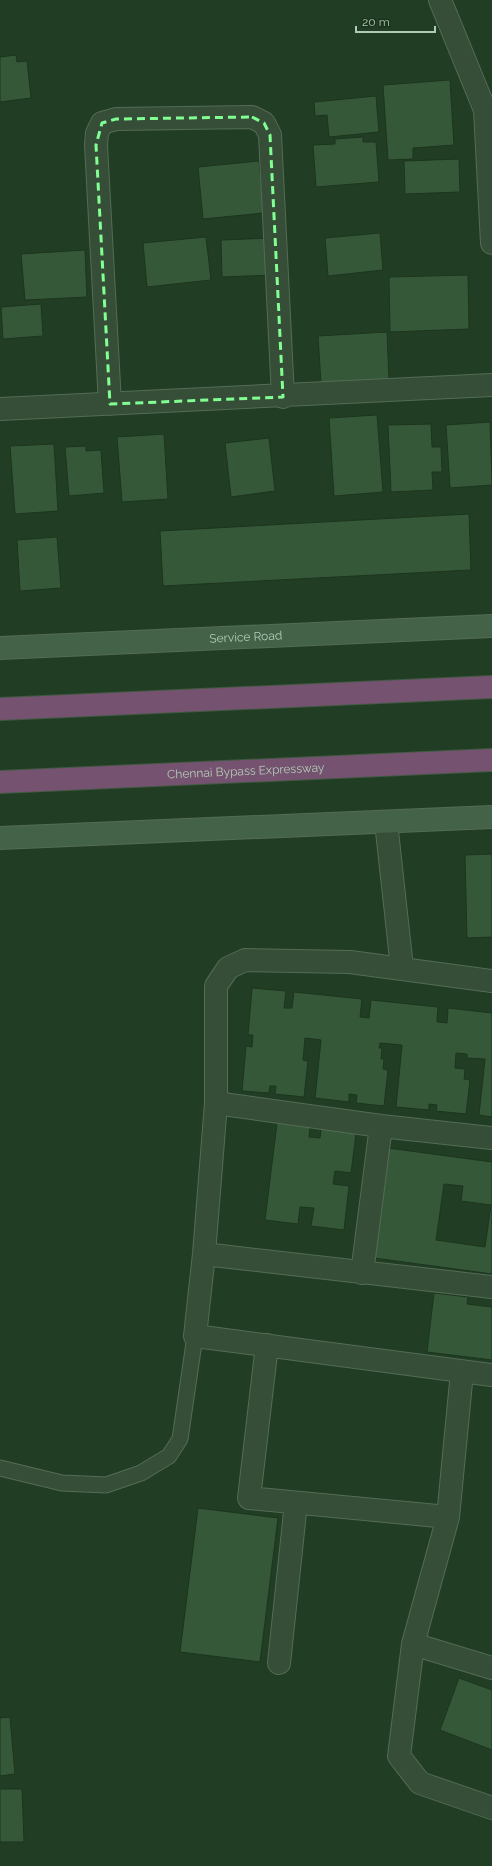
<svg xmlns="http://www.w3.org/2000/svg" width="492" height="1866" viewBox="0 0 492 1866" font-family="Raleway,sans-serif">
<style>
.building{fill:#355838;stroke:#1d351f;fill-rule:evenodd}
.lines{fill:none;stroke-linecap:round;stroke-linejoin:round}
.lane-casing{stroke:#546c56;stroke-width:17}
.street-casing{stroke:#546c56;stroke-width:24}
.secondary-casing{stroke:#546c56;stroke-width:24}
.highway-casing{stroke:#415943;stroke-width:24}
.lane{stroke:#364e38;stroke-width:15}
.street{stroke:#364e38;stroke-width:22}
.secondary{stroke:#436248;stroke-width:22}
.highway{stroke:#755270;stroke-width:22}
.marked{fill:none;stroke:#81ff92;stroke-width:3;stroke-dasharray:8 5;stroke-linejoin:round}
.labels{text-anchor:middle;stroke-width:3;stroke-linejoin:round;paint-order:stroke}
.street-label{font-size:12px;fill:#b1cab5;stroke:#1b331d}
</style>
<rect width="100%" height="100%" fill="#213e24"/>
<path class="building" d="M16,55L17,62L27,61L31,98L0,102V57Z
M450,80L454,145L413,148V159L388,160L383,85Z
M376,96L379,132L329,137L327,115L315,116L314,102Z
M363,137V142H376L379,182L316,187L313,145L335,144V139Z
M459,159L460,192L405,194L404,161Z
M259,161L264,213L203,219L198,167Z
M380,233L383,270L328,276L325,238Z
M206,237L211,280L147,287L143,243Z
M272,238L273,275L222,277L221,240Z
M85,250L87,297L25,300L21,254Z
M468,275L469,329L390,332L389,277Z
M41,304L43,336L3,339L1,307Z
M387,332L389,379L321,383L318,336Z
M377,415L383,492L334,496L329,418Z
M490,422L492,485L450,488L446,425Z
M431,424L432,447H441L442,472H432L433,490L391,492L388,425Z
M164,434L168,499L122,502L117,437Z
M269,438L275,491L231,497L225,443Z
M54,444L58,511L15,514L10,446Z
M86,446V451L101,450L104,493L69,496L65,447Z
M469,514L471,570L163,586L160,531Z
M57,537L61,588L20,591L17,540Z
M492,854V937L467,938L465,855Z
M252,988L286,991L284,1008H292L294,992L362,999L360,1017L369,1018L371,1000L438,1007L437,1022L447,1023L448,1008L492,1013V1117L479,1115L485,1059L467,1058V1054L456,1053L455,1068L465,1069L464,1079L470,1080L466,1114L436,1111L437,1105L429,1104V1110L396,1107L402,1045L380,1043L379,1048H382L381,1059H384L383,1069L388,1070L384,1106L356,1103L357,1095L349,1094V1102L315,1098L321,1040L305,1038L303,1060L308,1061L304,1097L275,1094L276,1086H270L269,1093L242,1091L246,1046L252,1047L253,1035H248Z
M278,1115L311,1120L309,1137L320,1138L322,1121L357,1126L351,1173L335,1171L333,1184L349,1186L344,1230L311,1226L314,1208L300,1207L298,1224L265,1220Z
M388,1148L492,1162V1274L374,1258ZM444,1184L463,1186L461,1201L491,1205L485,1247L436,1240Z
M434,1293L468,1297L467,1304L492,1307V1360L427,1352Z
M198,1508L278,1518L260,1662L180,1652Z
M459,1678L492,1690V1750L440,1730Z
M10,1717L15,1774L0,1776V1718Z
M0,1789H22L24,1842H0Z"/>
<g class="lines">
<g class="lane-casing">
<path id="lane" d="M0,1468L62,1483L106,1485L141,1473L169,1456L180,1439L195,1336"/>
</g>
<g class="street-casing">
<path id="street" d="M440,0L485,110L492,243
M110,404L96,145L97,133L102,123L116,119L252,117L264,123L270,135L283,397
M0,409L492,385
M386,822L402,968
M492,981L350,962L245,960L228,968L216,986V1103L204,1254L195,1336L492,1375
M216,1103L381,1126L492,1138
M204,1254L492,1287
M362,1273L381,1126
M267,1345L249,1498L448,1517L413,1644L399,1756L420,1783L492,1808
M448,1517L462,1372
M413,1644L492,1668
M279,1663L296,1503"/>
</g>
<g class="secondary-casing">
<g id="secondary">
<path id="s1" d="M0,648L492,626"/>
<path d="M0,838L492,817"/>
</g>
</g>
<g class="highway-casing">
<g id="highway">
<path d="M0,709L492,687"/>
<path id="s2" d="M0,782L492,760"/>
</g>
</g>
<use href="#lane" class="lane"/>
<use href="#street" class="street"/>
<use href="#secondary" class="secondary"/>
<use href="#highway" class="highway"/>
</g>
<path class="marked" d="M252,117L264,123L270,135L283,397L110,404L96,145L102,123L116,119Z"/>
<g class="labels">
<g class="street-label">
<text dy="4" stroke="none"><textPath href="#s1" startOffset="246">Service Road</textPath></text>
<text dy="4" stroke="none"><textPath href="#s2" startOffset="246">Chennai Bypass Expressway</textPath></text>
</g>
</g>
<path d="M356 26v6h79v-6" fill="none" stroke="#b1cab5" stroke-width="2"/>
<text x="362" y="26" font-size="12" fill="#b1cab5" stroke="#1b331d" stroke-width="3" paint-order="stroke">20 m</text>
</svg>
